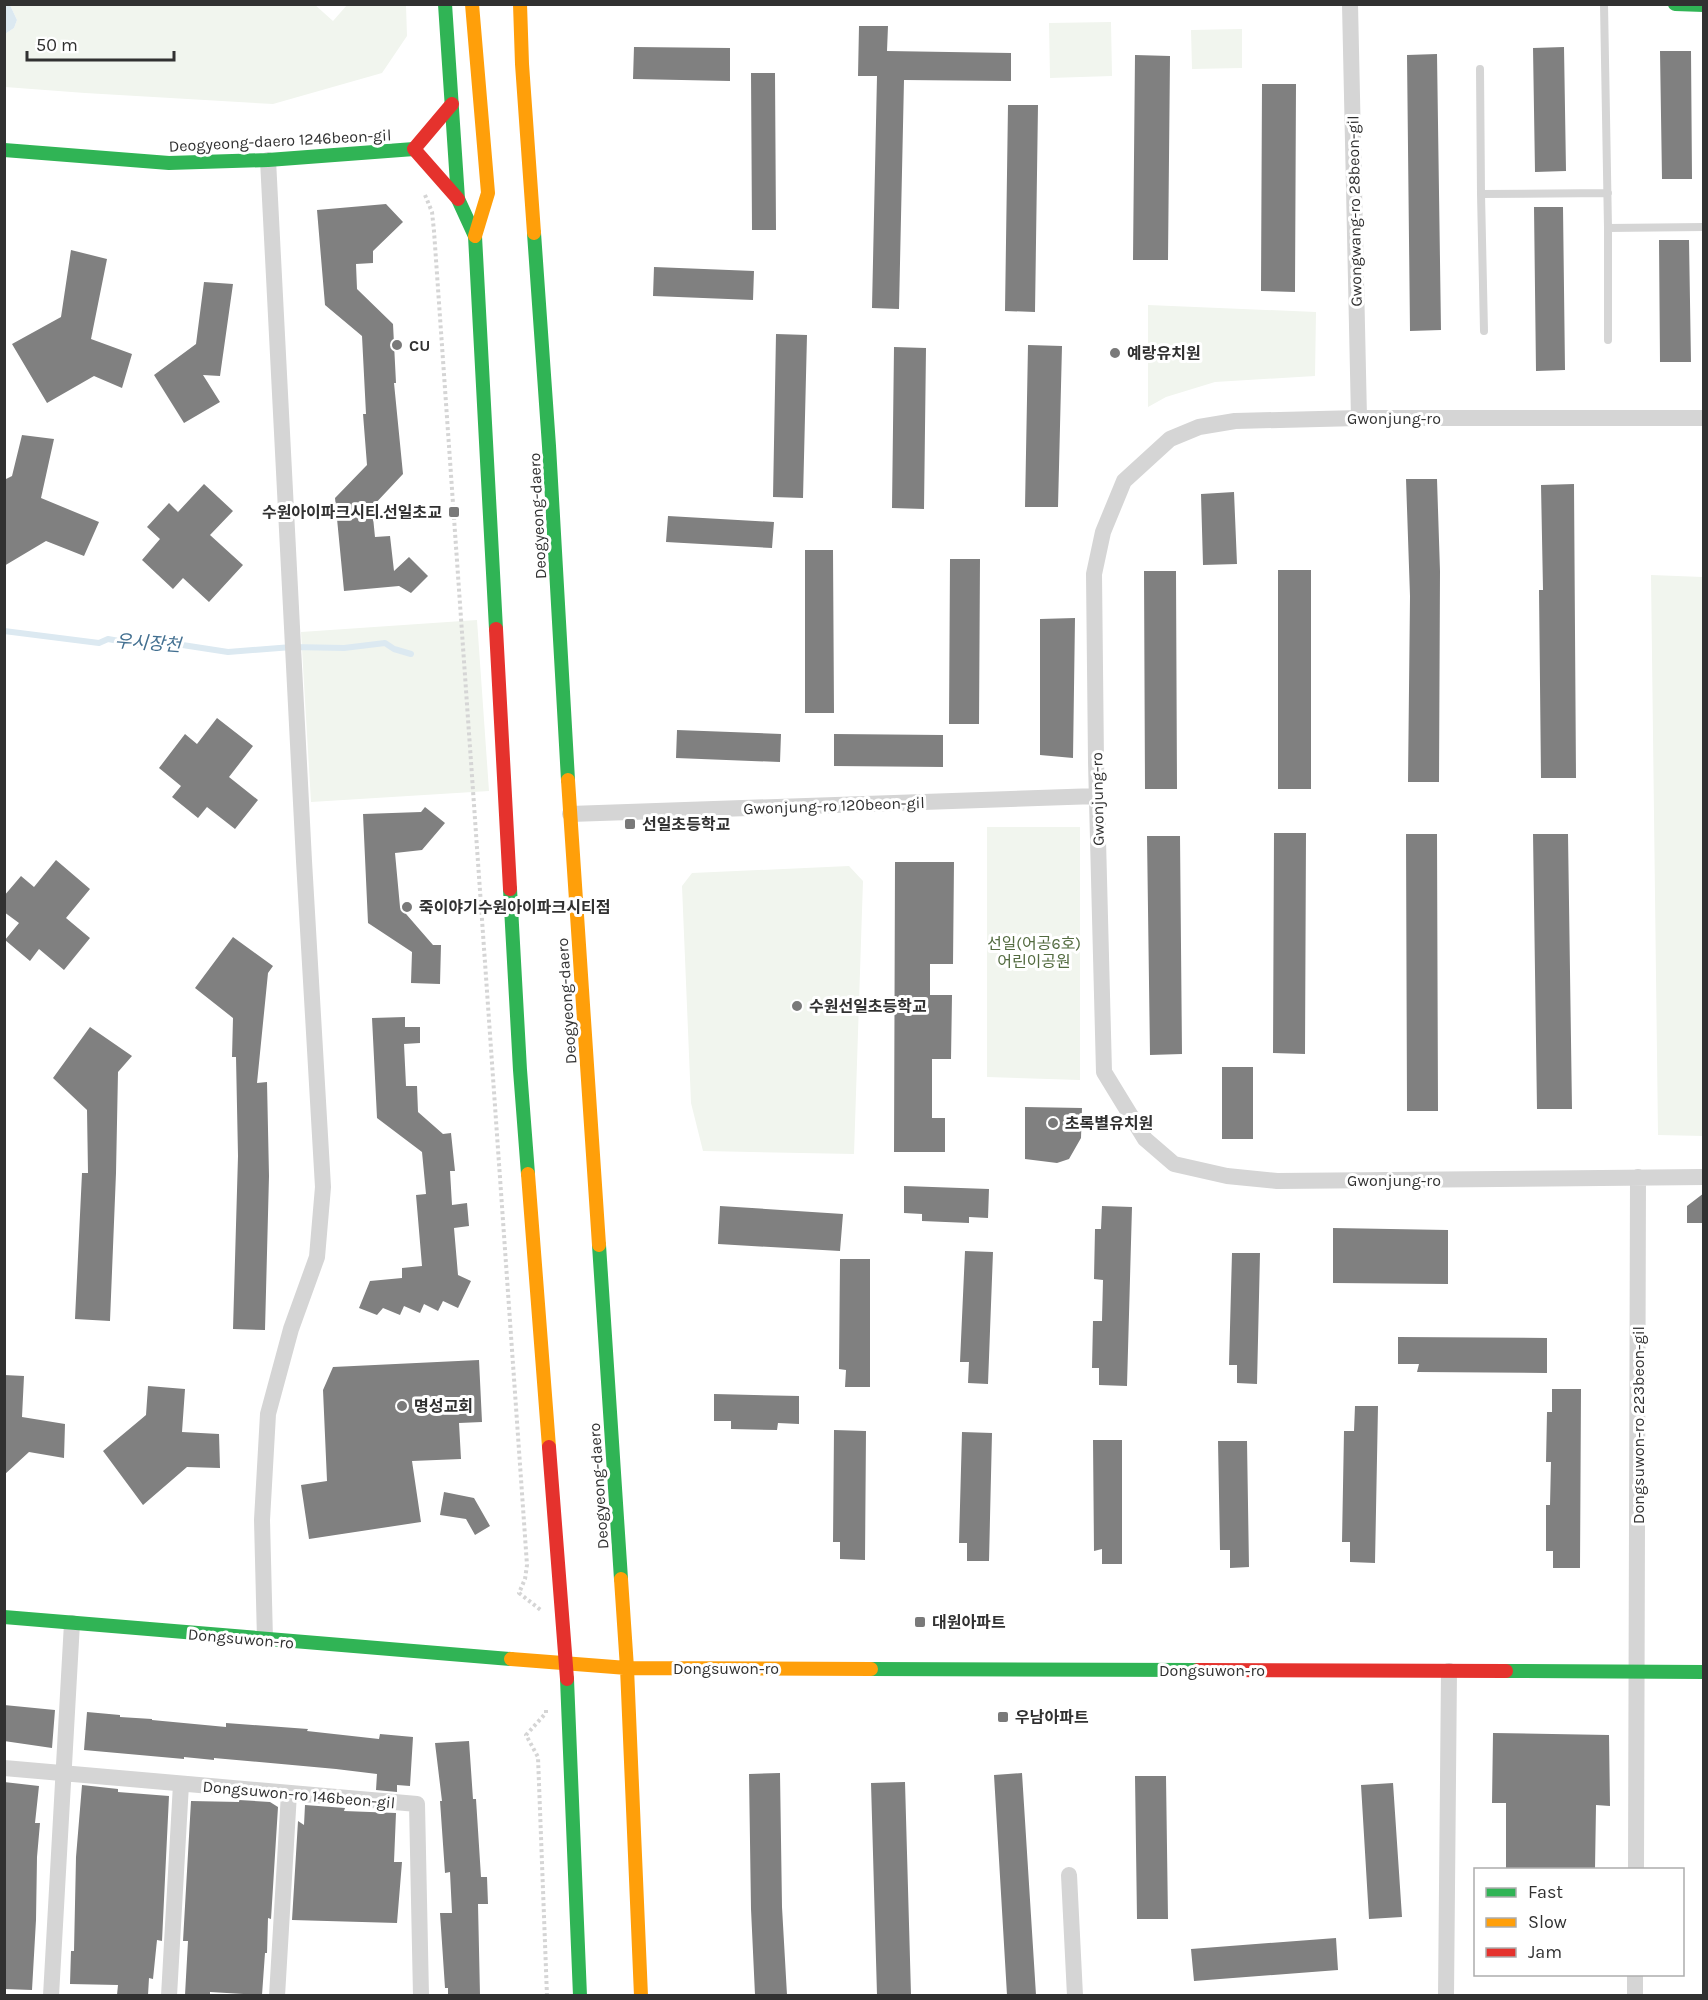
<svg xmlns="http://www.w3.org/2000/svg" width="1708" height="2000" viewBox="0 0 1708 2000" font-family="Karla,'Noto Sans KR',sans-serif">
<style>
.green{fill:#f1f5ee}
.water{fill:#dce9f1}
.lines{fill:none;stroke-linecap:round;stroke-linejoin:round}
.stream{stroke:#dce9f1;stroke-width:6}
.building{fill:#808080}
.path{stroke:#d5d5d5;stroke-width:4;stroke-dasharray:3 3;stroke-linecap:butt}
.lane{stroke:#d5d5d5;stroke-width:8}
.street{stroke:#d5d5d5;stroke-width:16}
.fast{stroke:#30b455;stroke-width:14}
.slow{stroke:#ff9f0a;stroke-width:14}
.jam{stroke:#e5322d;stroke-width:14}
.poi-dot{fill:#797979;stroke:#fff;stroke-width:2}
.labels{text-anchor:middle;stroke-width:6;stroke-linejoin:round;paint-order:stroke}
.street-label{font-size:16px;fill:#313131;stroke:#fff}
.poi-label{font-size:16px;font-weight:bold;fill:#313131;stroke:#fff;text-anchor:start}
.park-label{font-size:16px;fill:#536b40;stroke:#fff}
.water-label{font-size:18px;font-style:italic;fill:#426f90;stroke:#fff}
</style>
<rect width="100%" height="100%" fill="#fff"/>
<path class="green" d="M314,4L333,21L347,5H406L407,36L382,73L273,104L85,93L5,87V34L14,28L17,20L10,5Z
M1111,22L1112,76L1050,78L1049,23Z
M1242,29V68L1192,69L1191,30Z
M1148,305L1316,312L1315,376L1215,382L1166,397L1148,407Z
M1651,575L1703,577V1136L1658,1135Z
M477,620L489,791L311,802L301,632Z
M987,827H1080V1080L987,1077Z
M849,866L863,881L854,1154L703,1151L691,1103L682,886L692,873Z"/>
<path class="water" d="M5,4L10,5L17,20L14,28L5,34Z"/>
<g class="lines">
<path class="stream" d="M4,631L99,643L108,639L141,645L163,642L228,652L292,647L344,648L385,643L394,649L411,654"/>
</g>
<path class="building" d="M859,26H888L887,51L1011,53V81L904,80L899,309L872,308L877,76H858Z
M634,47L730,48V81L633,79Z
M1564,47L1566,171L1535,172L1533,48Z
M1660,51H1691L1692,179H1662Z
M1437,54L1441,330L1410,331L1407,55Z
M1135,55L1170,56L1168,260H1133Z
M751,73H775L776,230H752Z
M1262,84H1296L1295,292L1261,291Z
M1008,105H1038L1035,312L1005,311Z
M386,204L403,222L373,251V263L356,264L357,289L393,324L396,383H394L403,474L372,507L375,537L390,536L394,571L409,557L428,576L411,593L399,586L344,591L335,498L367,465L363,414H366L362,336L325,305L317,210Z
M1534,207H1563L1565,370L1536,371Z
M1659,240H1689L1691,362H1660Z
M71,250L107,259L91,339L132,354L122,388L94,376L47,403L12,344L61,317Z
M654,267L754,271L753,300L653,296Z
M204,282L233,284L220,376L203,375L220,402L184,423L154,375L196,344Z
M776,334L807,335L803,498L773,497Z
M1028,345L1062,346L1058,507H1025Z
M894,347L926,348L924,509L892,508Z
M22,435L54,439L41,498L99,522L84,556L46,541L4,566V480L12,476Z
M1406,479H1437L1440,571L1439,782H1408L1410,596Z
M204,484L233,511L210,535L243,565L209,602L183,578L173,589L142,560L160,539L147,527L169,503L178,512Z
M1574,484L1576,778H1541L1539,590H1543L1541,485Z
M1234,492L1237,564L1203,565L1201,494Z
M668,516L774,522L772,548L666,542Z
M805,550H833L834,713H805Z
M950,559H980L979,724H949Z
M1278,570H1311V789H1278Z
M1144,571H1176L1177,789H1145Z
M1075,618L1073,758L1040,755V619Z
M217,718L253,746L229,777L258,800L235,829L207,807L198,818L172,797L181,786L159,768L185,734L197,744Z
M677,730L781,734L780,762L676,758Z
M834,734L943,735V767L834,766Z
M425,807L445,823L422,850L395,853L400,907L433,945H441L440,984L411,983L412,952L368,923L363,814L421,812Z
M1274,833H1306L1305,1054L1273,1053Z
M1406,834H1437L1438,1111H1407Z
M1533,834H1568L1572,1109H1537Z
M1147,836H1180L1182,1054L1150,1055Z
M56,860L90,889L66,918L90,938L64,970L39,949L30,961L5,940L19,923L4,912V896L21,876L34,887Z
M895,862H954L953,964H930V995H952L951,1059H932V1118H945V1152H894Z
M233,937L273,966L268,973L257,1083L267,1082L269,1176L265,1330L233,1329L238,1156L236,1057H232L233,1018L195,988Z
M405,1017V1027H420V1043L404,1044L406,1086H417L418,1112L443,1134L451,1133L455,1171H450L452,1205L467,1203L469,1226L454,1228L458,1275L471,1281L458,1308L443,1301L438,1311L424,1304L420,1313L404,1306L400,1315L383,1308L377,1315L359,1308L370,1281L402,1278V1268L422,1266L416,1195L426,1194L422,1152L377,1118L372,1018Z
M90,1027L132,1056L118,1072L116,1173L110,1321L75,1319L82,1173H88L87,1110L53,1078Z
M1222,1067H1253V1139H1222Z
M1025,1107L1082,1108L1081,1138L1069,1159L1057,1163L1025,1159Z
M904,1186L989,1189L988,1218L969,1217V1223L922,1221V1214L904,1213Z
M1704,1193V1223H1687V1206Z
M720,1206L843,1214L840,1251L718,1244Z
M1102,1206L1132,1207L1127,1386L1099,1385V1368H1092L1093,1321H1102L1103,1280L1094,1279L1095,1229H1101Z
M1333,1228L1448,1230V1284L1333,1283Z
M965,1251L993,1252L988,1384L968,1383L969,1362H960Z
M1232,1253H1260L1257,1384L1237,1383V1365H1229Z
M840,1259H870V1387H845L846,1370L839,1369Z
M1398,1337L1547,1338V1373L1417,1372L1419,1364H1398Z
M479,1360L482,1422L459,1423L461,1459L412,1461L421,1522L309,1539L301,1485L327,1481L323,1390L333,1367Z
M4,1375L24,1376L22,1417L65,1424L64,1458L29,1452L4,1475Z
M148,1386L185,1389L182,1432L219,1434L220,1468L187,1467L143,1505L103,1451L146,1415Z
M1552,1389H1581L1580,1568H1553V1551H1546V1505H1550L1551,1462H1546L1547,1412H1552Z
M714,1394L799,1396V1424L778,1423L777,1430L731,1429V1421H714Z
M1355,1406H1378L1375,1563L1350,1562V1542H1342L1344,1431H1354Z
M834,1430L866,1431L865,1560L840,1559V1542H833Z
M962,1432L992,1433L989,1561H967V1543H959Z
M1093,1440H1122V1564H1102V1549L1094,1551Z
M1218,1441H1247L1249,1567L1230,1568V1550H1220Z
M444,1492L474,1498L490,1526L475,1535L466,1519L440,1515Z
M4,1705L55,1710L52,1748L4,1741Z
M87,1712L120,1715V1717L152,1719V1720L226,1727V1723L308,1729L307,1731L379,1739L380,1734L413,1737L410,1786L397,1785V1792L376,1790L377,1774L336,1769L214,1758V1760L184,1757V1759L84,1750Z
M1493,1733L1609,1735L1610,1806L1596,1805L1595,1869H1506V1803H1492Z
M469,1741L473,1799H476L481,1877H487L488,1904H478L480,1995H448V1988H445L440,1913H452L450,1872L445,1873L440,1801H442L435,1743Z
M780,1773L782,1907L787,1995H755L751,1909L749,1774Z
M1022,1773L1036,1995H1007L994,1775Z
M1135,1776H1166L1168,1919H1137Z
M4,1782L39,1786L35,1823H40L37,1857L36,1920L32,1990L4,1989Z
M905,1782L911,1995H877L871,1783Z
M1393,1783L1402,1917L1369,1919L1361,1785Z
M82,1785L118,1789V1792L169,1796L162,1941L157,1940L153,1979L149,1978L148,1995H117L118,1985L70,1984L71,1951H74L76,1857Z
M239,1800L270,1802L278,1807L271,1919L268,1918L267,1953H265L262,1995L210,1992V1995H185L188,1941H183L191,1801L239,1802Z
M305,1805L345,1808L344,1811L396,1813L394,1862H402L397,1923L292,1920L298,1821L304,1825Z
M1336,1938L1338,1970L1194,1981L1191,1949Z"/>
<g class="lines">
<path class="path" d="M425,195L432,212L434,231L527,1565L525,1579L519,1593L542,1611
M546,1710V1713L526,1735L538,1757L547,1996"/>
<path class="lane" d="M1604,4L1608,228
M1480,69L1481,194L1608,193
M1481,194L1484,331
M1608,340V228L1704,227"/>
<path class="street" d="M1350,4L1359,418
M1704,418H1359L1235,421L1199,427L1170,439L1124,481L1103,532L1094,574L1096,762L1104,1072L1145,1139L1174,1164L1227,1176L1277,1181L1704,1177
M570,814L1097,796
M265,1640L262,1520L268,1414L291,1329L317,1257L323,1187L304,861L268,160
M4,1768L417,1804L421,1996
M1636,1870L1638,1177
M1069,1875L1075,1996
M51,1996L72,1623
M169,1996L181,1784
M277,1996L289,1793
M1446,1996L1449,1671
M1635,1996V1974"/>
<path class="fast" d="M445,4L458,199L475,236L496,629
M1675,4L1704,5
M4,150L169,163L268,160L414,149
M534,233L549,446L568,780
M510,889L520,1070L528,1174
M599,1245L621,1579
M4,1617L511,1659
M871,1669L1198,1670
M1506,1671L1704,1672
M567,1679L580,1996"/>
<path class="slow" d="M472,4L488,193L475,236
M520,4L522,64L534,233
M568,780L599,1245
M528,1174L549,1447
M621,1579L627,1668L641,1996
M511,1659L627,1668L871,1669"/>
<path class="jam" d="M452,104L414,149L458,199
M496,629L510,889
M549,1447L567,1679
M1198,1670L1506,1671"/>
</g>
<g class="poi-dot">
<circle cx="397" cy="345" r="6"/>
<circle cx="1115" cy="353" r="6"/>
<rect x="448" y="506" width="12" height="12" rx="3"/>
<rect x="624" y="818" width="12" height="12" rx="3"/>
<circle cx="407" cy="907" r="6"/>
<circle cx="797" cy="1006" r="6"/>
<circle cx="1053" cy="1123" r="6"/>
<circle cx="402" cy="1406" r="6"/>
<rect x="914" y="1616" width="12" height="12" rx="3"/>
<rect x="997" y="1711" width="12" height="12" rx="3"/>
</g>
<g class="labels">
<g class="street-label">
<text transform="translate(280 140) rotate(-3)" y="6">Deogyeong-daero 1246beon-gil</text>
<text transform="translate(1354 211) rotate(-91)" y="6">Gwongwang-ro 28beon-gil</text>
<text x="1394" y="424">Gwonjung-ro</text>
<text transform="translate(537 516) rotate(-93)" y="6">Deogyeong-daero</text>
<text transform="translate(1097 799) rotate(-91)" y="6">Gwonjung-ro</text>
<text transform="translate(834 805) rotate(-2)" y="6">Gwonjung-ro 120beon-gil</text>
<text transform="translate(566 1001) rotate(-94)" y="6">Deogyeong-daero</text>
<text x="1394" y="1186">Gwonjung-ro</text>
<text transform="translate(1638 1425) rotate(-90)" y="6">Dongsuwon-ro 223beon-gil</text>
<text transform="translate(598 1486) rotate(-94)" y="6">Deogyeong-daero</text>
<text transform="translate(241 1638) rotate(5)" y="6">Dongsuwon-ro</text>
<text x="726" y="1674">Dongsuwon-ro</text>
<text x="1212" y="1676">Dongsuwon-ro</text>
<text transform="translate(299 1794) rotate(5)" y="6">Dongsuwon-ro 146beon-gil</text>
</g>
<g class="poi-label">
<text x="409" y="351">CU</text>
<text x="1127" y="359">예랑유치원</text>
<text x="442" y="518" text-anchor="end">수원아이파크시티.선일초교</text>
<text x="642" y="830">선일초등학교</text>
<text x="419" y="913">죽이야기수원아이파크시티점</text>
<text x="809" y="1012">수원선일초등학교</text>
<text x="1065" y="1129">초록별유치원</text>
<text x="414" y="1412">명성교회</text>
<text x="932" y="1628">대원아파트</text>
<text x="1015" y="1723">우남아파트</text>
</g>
<g class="park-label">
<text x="1034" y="949">선일(어공6호)<tspan x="1034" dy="18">어린이공원</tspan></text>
</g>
<g class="water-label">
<text transform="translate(148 643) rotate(4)" y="6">우시장천</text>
</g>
</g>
<rect width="1708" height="2000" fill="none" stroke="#313131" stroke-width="12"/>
<rect x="1474" y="1868" width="210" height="108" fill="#ffffff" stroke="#adadad" stroke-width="1.5"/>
<rect x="1486" y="1888" width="30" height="9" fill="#30b455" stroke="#adadad" stroke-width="1.5"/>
<text x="1528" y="1898" font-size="18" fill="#313131">Fast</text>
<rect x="1486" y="1918" width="30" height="9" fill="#ff9f0a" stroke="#adadad" stroke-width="1.5"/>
<text x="1528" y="1928" font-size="18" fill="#313131">Slow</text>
<rect x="1486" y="1948" width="30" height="9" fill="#e5322d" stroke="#adadad" stroke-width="1.5"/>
<text x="1528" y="1958" font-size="18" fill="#313131">Jam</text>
<path d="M27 51v9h147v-9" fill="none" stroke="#313131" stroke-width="3"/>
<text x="36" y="51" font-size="18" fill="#313131" stroke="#ffffff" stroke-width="4.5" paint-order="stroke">50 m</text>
</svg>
